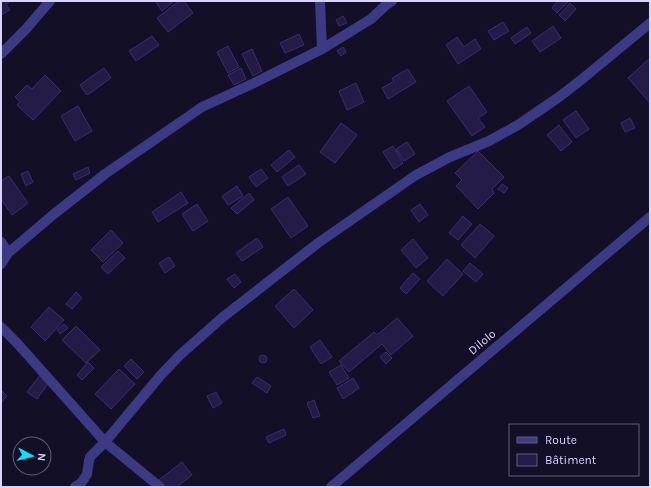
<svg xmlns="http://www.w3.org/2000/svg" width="651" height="488" viewBox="0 0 651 488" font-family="Karla,sans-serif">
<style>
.building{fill:#241b47;stroke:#3b2d73}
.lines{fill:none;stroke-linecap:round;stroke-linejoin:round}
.street{stroke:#3d3a85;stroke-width:10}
.labels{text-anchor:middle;stroke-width:3.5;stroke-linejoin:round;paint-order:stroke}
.street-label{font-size:12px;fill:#d9d4ff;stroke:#130f26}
</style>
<rect width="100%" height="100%" fill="#130f26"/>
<path class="building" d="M1,1H11L6,4L10,10L1,15Z
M155,1H174L162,11Z
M179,1H184L193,13L168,32L157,18Z
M558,1H569L557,13L552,8Z
M570,3L576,9L565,21L559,15Z
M343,16L347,23L339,26L336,20Z
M503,22L509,31L494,40L488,31Z
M553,26L561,38L540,52L532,41Z
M527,27L531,33L515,44L511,38Z
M299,34L304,45L285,53L280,43Z
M152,36L159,45L136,61L129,51Z
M457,37L464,47L475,39L481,49L458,64L446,45Z
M228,46L239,67L228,73L217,52Z
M343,47L346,52L341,56L337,51Z
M252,49L262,71L253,76L242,54Z
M650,58V103L628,78Z
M104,68L111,78L87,95L80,85Z
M241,68L246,79L234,85L228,75Z
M408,69L416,82L388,99L382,88L394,81L392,78Z
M45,75L61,91L33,120L17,105L20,102L15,97L27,85L32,89Z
M356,83L364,102L347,110L339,91Z
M469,86L487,112L478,118L485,127L472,136L447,101Z
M78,106L92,131L75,141L61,116Z
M576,111L589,129L576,138L563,120Z
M630,118L635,128L625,132L621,123Z
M341,123L357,135L335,163L320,152Z
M559,125L572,142L561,151L547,135Z
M407,142L415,154L404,161L396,149Z
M393,146L403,163L394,169L383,152Z
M289,150L295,157L277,172L271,165Z
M478,151L504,177L492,189L494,193L478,209L456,186L462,180L455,173Z
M299,165L306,174L288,186L282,177Z
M88,167L90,173L76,180L73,174Z
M261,169L268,178L256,187L249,177Z
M28,171L33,182L26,186L21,174Z
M9,176L28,203L12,215L1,199V181Z
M502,184L508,188L504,193L498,189Z
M237,186L243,196L228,205L222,196Z
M181,192L188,203L158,222L152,212Z
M249,193L254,200L237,214L231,208Z
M288,197L308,226L291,238L271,209Z
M197,204L208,221L193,231L182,214Z
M420,204L428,215L419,222L411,210Z
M463,216L472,224L458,240L449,233Z
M480,224L494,236L475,258L461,245Z
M111,230L123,243L103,262L91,250Z
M257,238L263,247L242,261L236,253Z
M413,239L428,258L416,268L401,250Z
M118,251L125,258L108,274L101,267Z
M169,257L175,266L165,273L159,263Z
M447,259L463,274L443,296L427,281Z
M470,263L483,274L476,282L463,271Z
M413,273L420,279L406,294L400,288Z
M235,274L241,282L234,288L227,279Z
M294,289L313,310L294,328L275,306Z
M76,292L82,298L72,309L66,304Z
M49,307L64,320L45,341L31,327Z
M397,318L413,336L391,355L382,344L349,372L339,361L374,332L377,335Z
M64,324L68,328L60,334L57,330Z
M76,326L100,350L86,363L62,340Z
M320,340L332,357L321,364L310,347Z
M386,352L392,358L386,364L380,357Z
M259 359a4 4 0 1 1 8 0a4 4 0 1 1-8 0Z
M131,359L144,372L137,379L124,366Z
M88,362L94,368L82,380L77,375Z
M341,365L349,378L337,385L329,372Z
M119,369L135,384L111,409L95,394Z
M40,375L49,382L37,399L27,392Z
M257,377L271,386L267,393L252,383Z
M353,378L359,388L343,399L337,388Z
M1,390L7,396L1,403Z
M216,392L222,403L213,408L207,396Z
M314,400L320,416L313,418L307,403Z
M284,429L286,435L269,443L266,437Z
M182,462L192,475L177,487H165L159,480Z"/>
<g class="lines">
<path class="street" d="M320,1L322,49
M1,54L26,29L50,1
M1,242L8,253
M1,264L8,253L54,214L105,174L202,107L252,84L322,49L371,19L386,5L392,1
M1,327L17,343L105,442L160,487
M75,487L81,483L84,479L87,474L89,461L90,457L105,442L160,376L180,355L223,317L318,243L416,175L450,157L489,141L518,125L559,97L581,80L650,23
M331,487L650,217"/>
</g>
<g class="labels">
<g class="street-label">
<text transform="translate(482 342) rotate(-40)" y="4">Dilolo</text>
</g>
</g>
<rect width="651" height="488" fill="none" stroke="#d9d4ff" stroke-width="4"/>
<rect x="509" y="424" width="130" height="52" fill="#130f26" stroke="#625e7d"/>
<rect x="517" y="437" width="20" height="6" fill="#3d3a85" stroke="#625e7d"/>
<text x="545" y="444" font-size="12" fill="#d9d4ff">Route</text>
<rect x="517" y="454" width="20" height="12" fill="#241b47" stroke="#625e7d"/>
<text x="545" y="464" font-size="12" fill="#d9d4ff">Bâtiment</text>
<g transform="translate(32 456) rotate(97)"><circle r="19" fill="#130f26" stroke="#625e7d"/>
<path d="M0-3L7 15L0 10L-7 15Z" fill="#00e5ff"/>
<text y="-6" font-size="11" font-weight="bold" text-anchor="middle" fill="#d9d4ff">N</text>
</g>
</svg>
